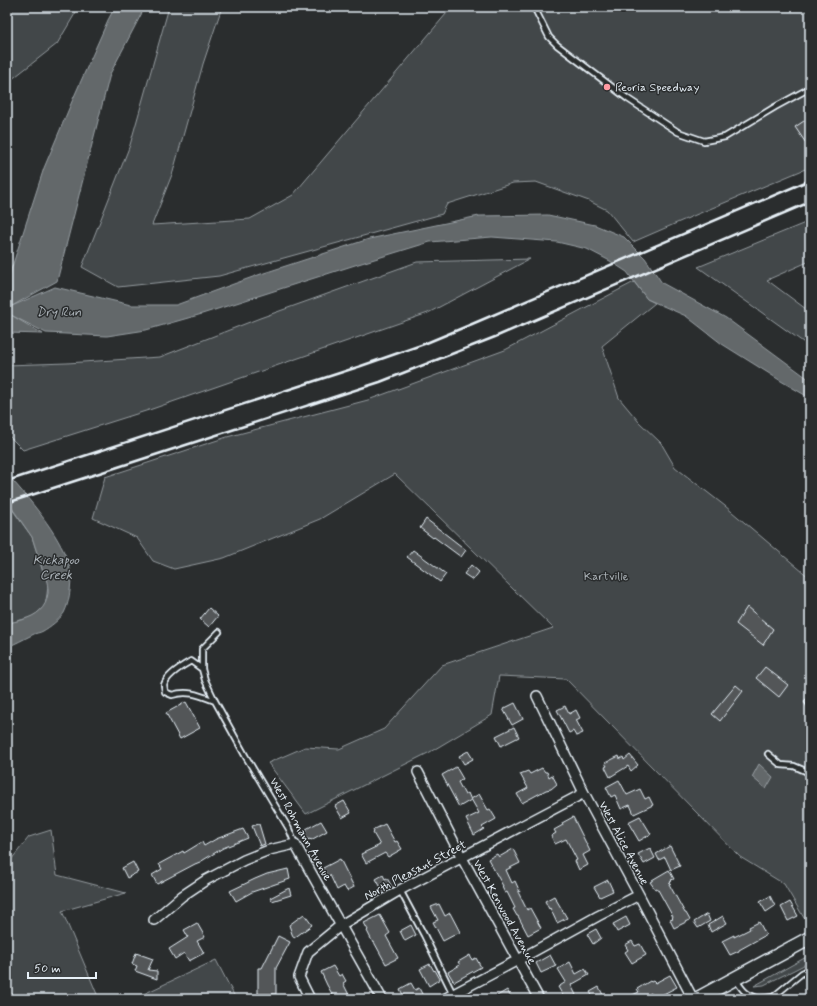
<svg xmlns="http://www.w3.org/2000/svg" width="817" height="1006" viewBox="0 0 817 1006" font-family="Mynerve,sans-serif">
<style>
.green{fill:#424648;stroke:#959ca0}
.water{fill:#63686b;stroke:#989fa3}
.building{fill:#535759;stroke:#e8f1f8}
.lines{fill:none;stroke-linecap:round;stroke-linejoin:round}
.lane-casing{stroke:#e8f1f8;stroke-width:8}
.street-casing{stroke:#e8f1f8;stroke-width:12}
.secondary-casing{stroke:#e8f1f8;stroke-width:16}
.lane{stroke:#2a2d2e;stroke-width:4.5}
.street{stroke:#2a2d2e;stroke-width:9}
.secondary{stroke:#2a2d2e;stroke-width:13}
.rail{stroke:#e8f1f8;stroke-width:2.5}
.poi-dot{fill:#ff9aa2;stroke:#2a2d2e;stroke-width:1.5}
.labels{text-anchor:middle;stroke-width:3;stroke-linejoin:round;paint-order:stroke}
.poi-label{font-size:12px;fill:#e8f1f8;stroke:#2a2d2e;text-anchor:start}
.park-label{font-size:12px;fill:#aeb5ba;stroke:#2a2d2e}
.street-label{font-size:12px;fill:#e8f1f8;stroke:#2a2d2e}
.water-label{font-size:13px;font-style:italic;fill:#acb3b9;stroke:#2a2d2e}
</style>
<rect width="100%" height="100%" fill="#2a2d2e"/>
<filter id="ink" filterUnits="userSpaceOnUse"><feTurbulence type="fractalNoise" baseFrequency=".025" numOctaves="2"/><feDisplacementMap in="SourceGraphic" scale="8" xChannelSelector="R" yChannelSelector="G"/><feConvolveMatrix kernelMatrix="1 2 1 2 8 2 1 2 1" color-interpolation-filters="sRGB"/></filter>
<g filter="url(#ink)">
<path class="green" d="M7,7H79L57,44L7,83Z
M169,7H222L203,64L173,172L152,225L250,219L293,195L452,7H810V167L693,216L633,242L607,210L589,201L536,182L513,183L447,204L442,214L219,276L118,287L82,267L130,145Z
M810,221V261L767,280L810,312V347L698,267Z
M530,259L428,313L152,409L23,450L7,434V365L67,363L160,357L260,318L417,262Z
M634,282L647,299L655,303L602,346L619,398L639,422L661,443L675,467L725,506L810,578V915L804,918L784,884L740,857L566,679L499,676L492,715L430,752L306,814L268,763L305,747L339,749L384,729L442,665L553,628L395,474L320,519L224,558L174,569L153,561L137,538L93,518L105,477L227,437L368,400L505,350Z
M9,505L32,537L43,572L46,576L48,585L47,594L45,606L36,614L31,617L7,624V506Z
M51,830L57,875L126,893L62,911L99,999H7V865L29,837Z
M810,955V962L764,985L754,986Z
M216,960L236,999H133Z"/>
<path class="water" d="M115,7H145L110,74L57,281L10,307L55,287L131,305H176L261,274L369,239L479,216L548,215L595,225L624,237L645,258L662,283L726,318L810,380V398L781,381L722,344L686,316L647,299L627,272L610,261L587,249L557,242L492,237L430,242L355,265L202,314L146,330L107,336L46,333L11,315L43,334L7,333V288L11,270L44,168L73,99L108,20Z
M7,474C29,499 59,533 69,565C73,576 70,602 64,613C59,620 50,627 43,631C40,633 35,633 32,635C24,639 15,644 7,647V624C12,622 17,621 22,620C37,615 46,609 48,593C48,585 47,579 43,572L32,537L7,501Z
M759,764L773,777L766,789L752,777Z"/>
<path class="building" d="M810,117V149L795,127Z
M426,519L466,550L461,557L434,537L433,538L420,528Z
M413,550L446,574L440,582L407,557Z
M471,565L479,572L473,580L464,574Z
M747,607L773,629L763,645L736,624Z
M209,608L218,616L209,627L200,619Z
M765,667L788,685L779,697L756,678Z
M736,685L743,691L720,721L712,714Z
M186,702L200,728L180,739L166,713Z
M515,703L523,719L512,725L503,709Z
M565,706L569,714L576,710L580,718L576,720L583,733L576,736L573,731L569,733L557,710Z
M514,727L519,737L501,746L496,736Z
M468,751L473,759L464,764L459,756Z
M630,755L638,765L631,771L628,766L610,777L605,767L607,766L605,763L619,756L620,759L623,757L624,760Z
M456,767L463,779L458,782L465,795L468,793L471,800L459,807L442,775Z
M542,768L545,772H547L549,777L552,775L557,784L551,789L546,790L522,803L517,794L528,788L520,774L528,771L530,774Z
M619,780L627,795L640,789L645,799L649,797L653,805L634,814L630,805L621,809L615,795L611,797L606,787Z
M479,794L488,810L490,809L496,819L482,827L484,829L474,835L466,819L479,813L471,799Z
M344,801L351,813L342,818L335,806Z
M640,816L651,834L639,841L628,822Z
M573,817L590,851L583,855L588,865L579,870L575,861L577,860L566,839L555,844L551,836L556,833L554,830L563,825L562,823Z
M321,821L327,831L311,840L310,839L308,840L304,832L306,831V829Z
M259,824L265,844L260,846L252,826Z
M385,824L395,842L397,841L402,849L388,857L385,853L366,863L361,854L380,845L373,833L374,832L373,830Z
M243,829L248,838L223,848L200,862L195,864L157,884L152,875L162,869L159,864L183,851L184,853L202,842L204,846L216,839Z
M670,846L680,866L671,870L665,857L659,860L656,854Z
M650,848L655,858L644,864L638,854Z
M513,849L520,863L506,870L512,883L515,881L520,892H518L527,910L530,908L541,928L528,935L518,916H517L513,909L515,908L507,892L505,893L502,887L503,886L488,859L497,854L499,857Z
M340,859L354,887L347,891L344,886L337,890L330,875L327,876L323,868Z
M133,862L138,872L127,878L122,868Z
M288,869L290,879L252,892L236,901L230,891L255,879L267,874Z
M669,870L674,879L671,880L672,881L670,882L671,883L669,884L685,913H686L690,920L674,928L670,920L673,919L672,918L673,917L657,888L655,889L650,882L652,881V880Z
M383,875L385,879L387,878L392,887L383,891L376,879Z
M608,880L613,891L600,897L594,887Z
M289,888L291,895L272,901L270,898Z
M554,896L567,918L557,923L550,908L549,909L545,901Z
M770,896L775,906L766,912L760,902Z
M790,902L798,916L788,921L781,907Z
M439,904L445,916L450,913L460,932L443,941L433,922L438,920L431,907Z
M304,914L312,925L294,938L292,934L289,925Z
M707,914L710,921L698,928L694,922Z
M380,915L390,933L386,936L398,958L386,964L374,942L373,943L367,931L368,930L364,923Z
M723,916L727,923L711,932L708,925Z
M626,917L630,925L617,932L613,924Z
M759,922L766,935L739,950V951L730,955L722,941L734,935V937L750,929L749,927Z
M197,923L205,937L197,941L204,953L189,961L184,953L175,959L169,949L188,937L184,930Z
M411,925L416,935L405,941L400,931Z
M596,929L601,938L593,944L587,934Z
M278,936L290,942L276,968V994H258V968H262Z
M632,941L635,946L640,944L646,955L632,963L625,952L628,950L625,945Z
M136,953L153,959L148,970L157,971V979L135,971L137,966L132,964Z
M470,955L472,960L476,958L481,967L454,982L448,972L460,965L458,962Z
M550,955L556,966L541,973L536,963Z
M570,962L576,974L585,969L589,975L571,985L576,995L570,999H565L558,987L566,982L558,969Z
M430,964L434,971L435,970L440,979L429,986L420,969Z
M333,966L339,976L342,974L346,981L343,983L351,999H335L327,985L321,972Z
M670,975L677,987L654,999L651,993L640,999H624L639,992L637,989L650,981L651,982L653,981L655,983Z
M411,983L415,990L419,988L423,996L418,999H405L400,989Z
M599,987L605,999H594L590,992Z
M507,990L512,999H492Z"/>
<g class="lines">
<g class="lane-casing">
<path id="lane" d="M535,7L536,11L549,37L557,45L628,99L678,132L704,141L725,137L775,107L810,88
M219,632L202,649V669L205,680L215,701L246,757L289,829L295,844
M202,669L191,661C182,666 167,675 164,685C164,685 165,691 165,692L172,695C188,690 199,695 215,701
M808,702L810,705
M768,754L781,765L794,766L810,773
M400,890L424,935L453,994
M736,980C744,992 745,994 760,999
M760,999L773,997L802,973L810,969"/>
</g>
<g class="street-casing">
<path id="street" d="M537,696L584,793L639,895L693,999
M418,772L462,858L539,999
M154,920L182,896L206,880L244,860L269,850L295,844L382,999
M310,999L299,977L308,952L341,925L400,890L584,793
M444,999L518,960L598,916L639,895"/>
</g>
<g class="secondary-casing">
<path id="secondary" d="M697,999L810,938"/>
</g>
<use href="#lane" class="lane"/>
<use href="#street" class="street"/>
<use href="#secondary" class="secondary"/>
<path class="rail" d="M7,481L361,366L424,344L472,324L810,180
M7,503L380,382L495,337L810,202"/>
</g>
</g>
<circle class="poi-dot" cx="607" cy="87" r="4"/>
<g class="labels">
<g class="poi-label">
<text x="615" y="91">Peoria Speedway</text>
</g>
<g class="park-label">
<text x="606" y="580">Kartville</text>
</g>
<g class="street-label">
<text transform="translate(301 829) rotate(61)" y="4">West Rohmann Avenue</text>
<text transform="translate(624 843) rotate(62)" y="4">West Alice Avenue</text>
<text transform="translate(415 870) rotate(-28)" y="4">North Pleasant Street</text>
<text transform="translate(505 912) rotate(61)" y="4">West Kenwood Avenue</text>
</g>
<g class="water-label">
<text x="59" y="316">Dry Run</text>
<text x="56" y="564">Kickapoo<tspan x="56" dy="15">Creek</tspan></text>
</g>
</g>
<rect width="817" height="1006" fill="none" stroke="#2a2d2e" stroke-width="24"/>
<rect x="12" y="12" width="793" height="982" fill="none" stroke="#e8f1f8" stroke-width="1.5" filter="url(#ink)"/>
<path d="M28 972v6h68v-6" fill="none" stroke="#e8f1f8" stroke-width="2"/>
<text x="34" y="972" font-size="12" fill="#e8f1f8" stroke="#2a2d2e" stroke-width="3" paint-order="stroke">50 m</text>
</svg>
